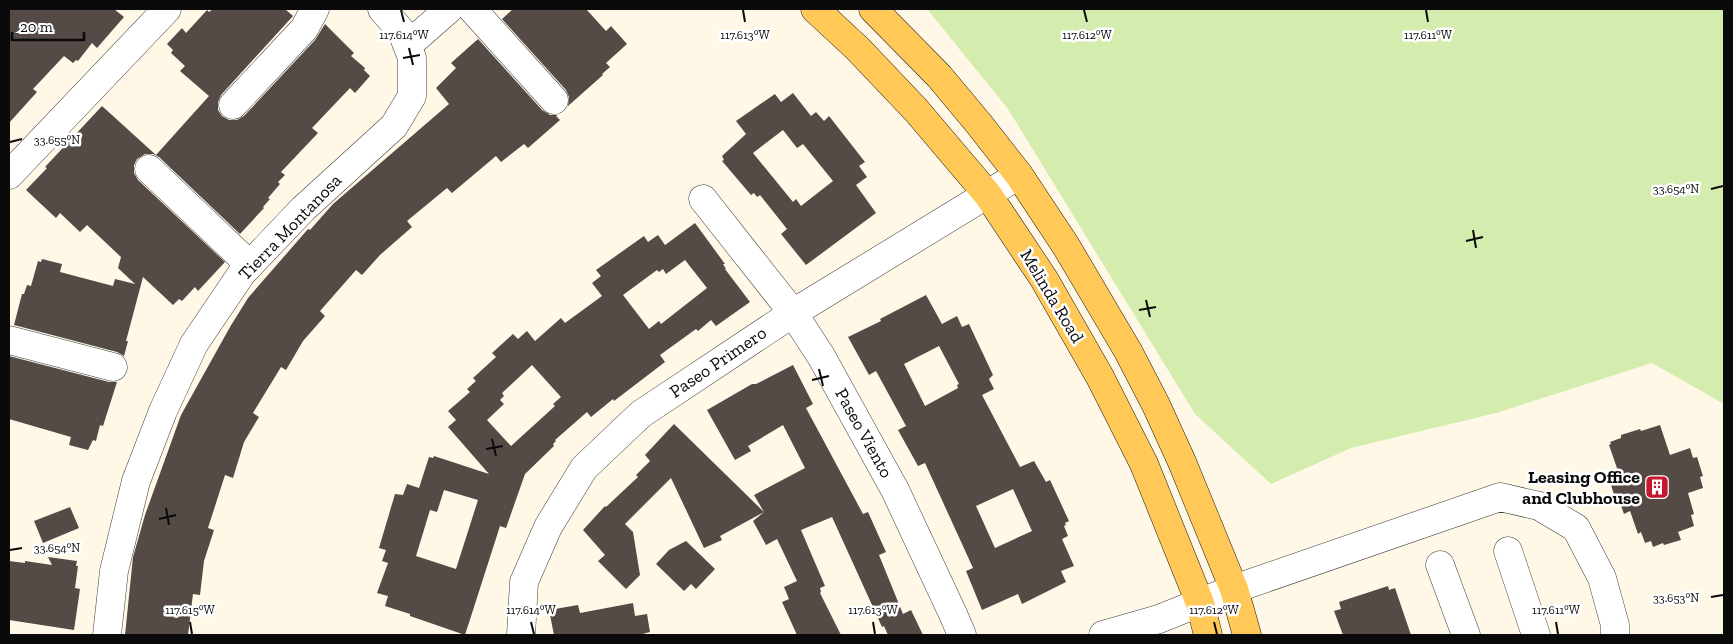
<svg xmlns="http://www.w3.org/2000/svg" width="1733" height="644" viewBox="0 0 1733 644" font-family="'Zilla Slab',serif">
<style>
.green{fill:#d4ecae}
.building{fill:#544a46;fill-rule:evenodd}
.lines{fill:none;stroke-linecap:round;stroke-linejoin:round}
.minor-casing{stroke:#3d3d3d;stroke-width:29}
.major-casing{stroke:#1b1b1b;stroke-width:29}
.minor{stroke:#fff;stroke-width:28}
.major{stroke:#ffc857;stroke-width:28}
.ticks{fill:none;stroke:#0a0a0a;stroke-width:2}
.labels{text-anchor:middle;stroke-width:5;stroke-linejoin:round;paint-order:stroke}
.street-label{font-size:18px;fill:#0a0a0a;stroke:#fff}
.poi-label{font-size:18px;font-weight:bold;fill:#0a0a0a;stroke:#fff;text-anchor:end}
.ticks-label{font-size:12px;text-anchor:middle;fill:#0a0a0a;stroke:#fff;stroke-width:5;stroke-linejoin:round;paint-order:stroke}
</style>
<rect width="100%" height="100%" fill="#fff8e7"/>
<path class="green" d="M927,9H1724V404L1652,363L1496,413L1351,448L1271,484L1195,414L1008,109Z"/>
<path class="building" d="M9,9H114L124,17L97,48L92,43L78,61L76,60L73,63L64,56L33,89L37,92L9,123Z
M213,9H285L293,16L221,95L218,102V110L222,116L229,120H237L244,116L315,40L325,24L354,53L351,56L365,68L364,70L370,76L355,93L350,88L312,128L318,133L281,172L285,175L278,182L280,184L268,198L270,199L263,207L264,208L240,234L159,157L153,154H145L137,159L134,165V173L138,180L225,262L198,291L195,287L182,301L179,299L173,305L143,277L126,341H128L124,356L117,352L14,325L22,294H24L27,285L31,286L38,261L41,262L42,259L62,264L60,272L113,286L115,279L135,284L118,268L121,257L87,225L80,232L60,213L56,218L26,190L47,168L45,167L102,106L156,155L209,96L180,71L185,66L171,53L173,50L167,44L182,28L186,33L207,10L209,12Z
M513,9H586L606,31L611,26L627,44L606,63L610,67L602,74L603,75L568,106L569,97L566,90L502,19Z
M478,39L542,110L550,115H558L556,116L560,120L528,148L524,144L501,162L496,156L452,193L447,188L407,221L412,227L380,255L362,275L356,270L320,311L325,316L303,341L286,370L281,367L253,413L259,417L244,442L233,478L225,475L208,528L214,530L204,561L200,595L193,594L188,635H125L133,557L145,515L181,415L230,327L248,298L308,229L310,230L333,204L449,104L436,88L456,68L451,63Z
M793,93L811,116L816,112L824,121L829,116L865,162L859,166L867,177L856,185L876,213L806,265L781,234L787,229L760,195L757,197L754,193L751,195L722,161L724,160L722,156L746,134L736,121L775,94L781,102ZM783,130L797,148L803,144L833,181L801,206L796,199L793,202L753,153Z
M695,223L725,264H723L726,269H725L750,302L716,326L711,320L698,331L696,329L660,355L665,362L614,401L613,399L591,417L587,412L555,440L556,441L553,444L554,446L525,474L506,528L500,526L465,635L410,616V614L385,606L388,596L377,593L388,563L382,561L386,550L379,548L395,494L403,495L407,484L419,488L429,457L433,458L434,456L489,474L448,427L456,420L448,411L470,392L467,389L476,381L473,378L496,357L492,353L513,334L518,339L527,331L535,341L561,318L565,323L602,296L592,283L601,276L596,270L644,236L648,242L658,235L665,245ZM685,260L707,288L661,324L659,321L649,329L623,295L657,270L659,272L663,269L666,274ZM532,365L561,397L553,404L555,406L511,446L487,420L504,404L500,400L504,396L502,393ZM444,490L478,500L456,569L416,556L430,510L437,512Z
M926,295L942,324L957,316L962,327L969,324L993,375L989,379L994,389L982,395L1020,467L1034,461L1046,482L1050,480L1069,521L1065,523L1066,525L1064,526L1068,536L1062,539L1074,566L1061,571L1066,582L1022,604L1018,594L982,610L966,571L973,568L925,463L918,466L898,430L906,426L876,371L869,375L848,337L881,321L880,319ZM939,346L959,384L957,385L958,388L925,406L904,364ZM1013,489L1032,531L995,548L976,506Z
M9,356L109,382H117L103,426L100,425L96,441L93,440L88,450L69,445L71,437L9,419Z
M793,365L813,404L806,408L863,514L868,512L881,541L886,552L879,555L903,614L911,610L923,635H888L884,626L882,627L832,517L801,530L825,586L820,588L821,592L820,593L841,635H797L782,602L789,599L784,587L797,581L777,539L766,545L753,521L764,512L754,495L805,468L783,425L748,446L751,451L735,460L707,410L752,384H756Z
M674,424L764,512L720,536L722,540L704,548L671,478L625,524L633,532L640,575L626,589L598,561L605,555L583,530L605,506L606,507L638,477L636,475L650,461L645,455Z
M1660,425L1670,455L1690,448L1693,458L1697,457L1703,476L1700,477L1703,488L1688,493L1694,514L1691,515L1694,526L1678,532L1681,540L1664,545L1663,543L1653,547L1651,541L1645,543L1641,532L1638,534L1630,511L1624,514L1620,503L1617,504L1611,485L1614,484L1611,474L1618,471L1609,445L1611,444L1610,442L1621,438V435L1640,429L1641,431Z
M70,507L79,528L43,543L34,521Z
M686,541L715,569L696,589L691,584L684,591L656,564L669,550Z
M48,557L77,561L76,566H78L75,588L80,589L74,630L9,620V561L25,563V561L52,565Z
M1388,586L1389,590L1395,588L1411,635H1343L1334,611L1341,609L1339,602Z
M633,603L635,616L647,614L650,632L639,635H554L549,610L578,605L580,613Z"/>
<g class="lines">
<g class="minor-casing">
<path id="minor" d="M472,9L554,100
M408,45L449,9
M233,105L304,29L315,9
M149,169L250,265
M9,175L167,9
M703,199L793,313L821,356L895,490L953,614L962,635
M9,340L113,367
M1508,551L1536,635
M1440,565L1466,635
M107,635L114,571L136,481L163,411L194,344L242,273L303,209L394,126L412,96V58L402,32L382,9
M521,635L524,582L548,527L584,468L641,414L793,313L1019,175
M1103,635L1159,619L1234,589L1500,497L1539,506L1576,528L1602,578L1615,625V635"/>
</g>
<g class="major-casing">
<path id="major" d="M815,9L858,49L916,110L988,195L1044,279L1100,377L1144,464L1200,603L1208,635
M873,9L939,76L979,124L1019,175L1066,246L1128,351L1156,405L1182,462L1234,589L1247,635"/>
</g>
<use href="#minor" class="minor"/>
<use href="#major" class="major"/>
</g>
<path class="ticks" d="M401,10L404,22M743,10L745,22M1084,10L1087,22M1426,10L1428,22M409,48L413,65M403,58L420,55M10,142L22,139M1711,189L1723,186M1473,230L1476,248M1466,241L1483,237M1146,300L1150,317M1139,310L1156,307M819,369L823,386M812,380L829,376M492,439L496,456M486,449L503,446M166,508L169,525M159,519L176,515M10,550L22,548M1711,597L1723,595M190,622L192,634M531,622L534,634M873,622L875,634M1214,622L1217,634M1556,622L1558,634"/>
<defs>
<g id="building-square" transform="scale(1.25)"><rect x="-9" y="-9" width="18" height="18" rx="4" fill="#c5172e" stroke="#fff"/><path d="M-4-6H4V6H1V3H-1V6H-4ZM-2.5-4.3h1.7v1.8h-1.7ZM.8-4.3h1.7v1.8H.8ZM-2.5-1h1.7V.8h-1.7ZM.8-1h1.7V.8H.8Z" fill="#fff"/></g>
</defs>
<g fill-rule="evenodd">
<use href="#building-square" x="1657" y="487"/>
</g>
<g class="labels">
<g class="street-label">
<text transform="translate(290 227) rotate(-46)" y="6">Tierra Montanosa</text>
<text transform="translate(1052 296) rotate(59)" y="6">Melinda Road</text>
<text transform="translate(718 362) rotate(-34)" y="6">Paseo Primero</text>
<text transform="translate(864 433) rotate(61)" y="6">Paseo Viento</text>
</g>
<g class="poi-label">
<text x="1640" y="483">Leasing Office<tspan x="1640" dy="21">and Clubhouse</tspan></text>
</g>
</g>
<g class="ticks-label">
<text x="404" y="39">117.614°W</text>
<text x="745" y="39">117.613°W</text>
<text x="1087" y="39">117.612°W</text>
<text x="1428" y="39">117.611°W</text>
<text x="57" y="144">33.655°N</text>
<text x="1676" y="193">33.654°N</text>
<text x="57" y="552">33.654°N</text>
<text x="1676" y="602">33.653°N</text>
<text x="190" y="614">117.615°W</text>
<text x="531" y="614">117.614°W</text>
<text x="873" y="614">117.613°W</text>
<text x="1214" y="614">117.612°W</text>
<text x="1556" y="614">117.611°W</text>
</g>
<rect width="1733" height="644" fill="none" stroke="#0a0a0a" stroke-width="20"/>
<path d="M12 32v8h72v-8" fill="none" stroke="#0a0a0a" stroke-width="2.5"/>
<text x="20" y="32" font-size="15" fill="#0a0a0a" stroke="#ffffff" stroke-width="4" paint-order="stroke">20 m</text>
</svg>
